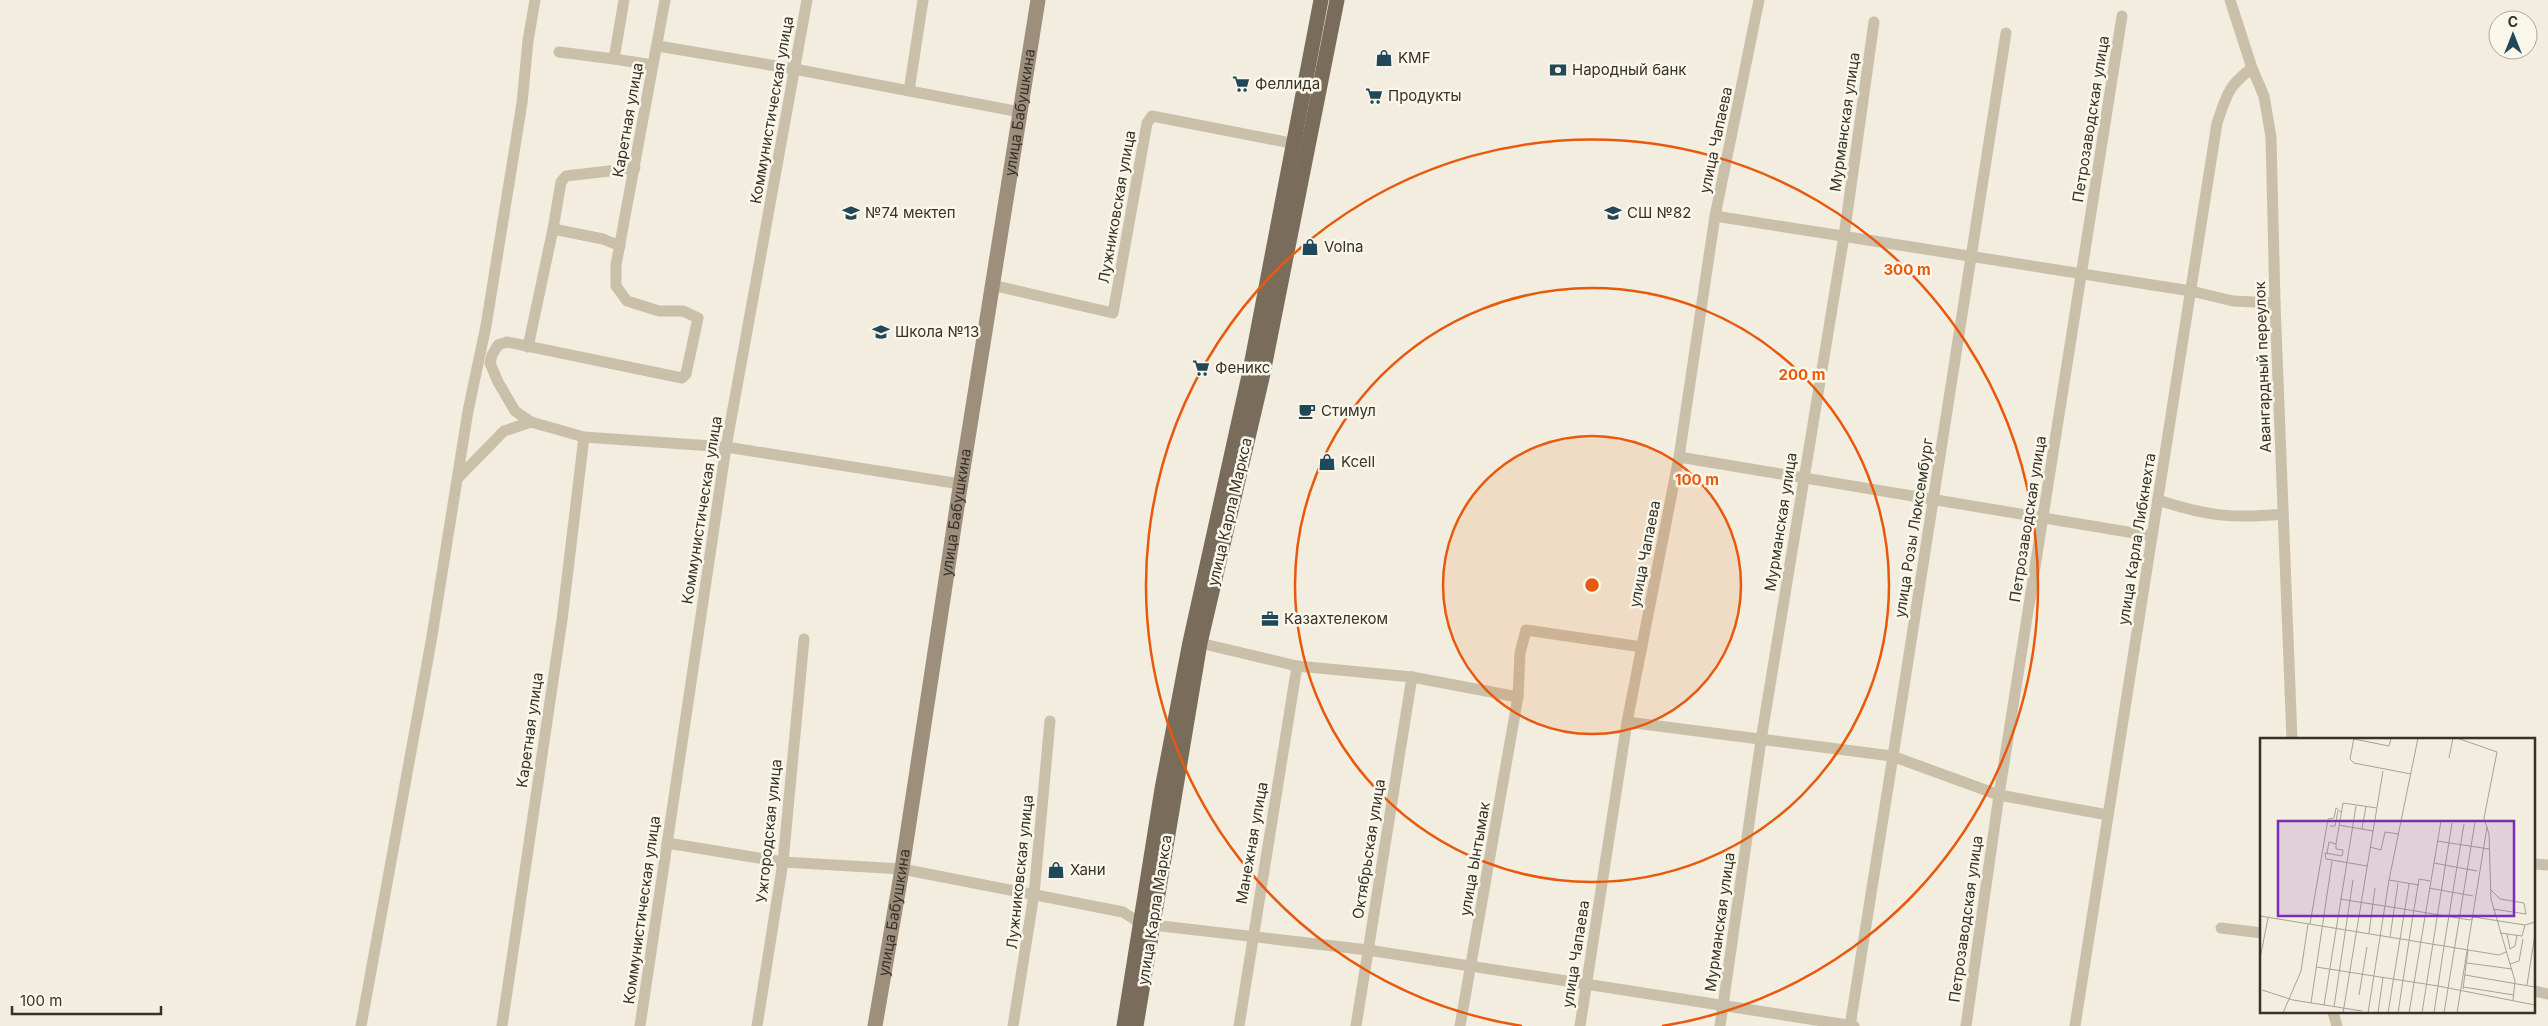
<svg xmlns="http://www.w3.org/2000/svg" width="2548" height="1026" font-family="Inter,sans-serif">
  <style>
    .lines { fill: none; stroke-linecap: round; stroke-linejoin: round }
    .street { stroke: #cac0aa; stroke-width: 11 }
    .secondary { stroke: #9d8f7b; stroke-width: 15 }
    .primary { stroke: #796c5b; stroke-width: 15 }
    .ring { fill: none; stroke: #e8590c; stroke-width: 2.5 }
    .labels { text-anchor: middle; stroke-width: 5; stroke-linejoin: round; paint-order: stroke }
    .poi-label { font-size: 15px; fill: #373129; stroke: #f9f6ea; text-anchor: start }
    .street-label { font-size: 15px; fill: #373129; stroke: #f9f6ea }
    .inset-road { fill: none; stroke: #a7a296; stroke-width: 1 }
    .view { fill: #7b2cbf; fill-opacity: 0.15; stroke: #7b2cbf; stroke-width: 2.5 }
    .inset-edge { fill: none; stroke: #373129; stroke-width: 2.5 }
    .centre { fill: #e8590c; stroke: #f9f6ea; stroke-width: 2.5 }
    .ring-label { font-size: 15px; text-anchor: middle; font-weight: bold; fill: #e8590c; stroke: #f9f6ea; stroke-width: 5; stroke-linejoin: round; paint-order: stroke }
  </style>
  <rect width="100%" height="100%" fill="#f2edde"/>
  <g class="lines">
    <!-- street -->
    <g class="street">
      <path d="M665,0L616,265V286L627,301L659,311H683L698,318L686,374L682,378L507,342L498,345L492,355L490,363L498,382L515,411L531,422L584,437L726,447L960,484"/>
      <path d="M2230,0L2252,68L2264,96L2271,137L2275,303L2292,740"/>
      <path d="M658,46L794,69L1020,112"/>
      <path d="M559,52L614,59L624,0"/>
      <path d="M614,59L653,65"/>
      <path d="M909,91L923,0"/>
      <path d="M1715,216L2191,291L2233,301L2275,303"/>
      <path d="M553,229L561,182L566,176L635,168"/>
      <path d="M992,285L1113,313L1147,123L1152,116L1301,145"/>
      <path d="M528,347L553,229L603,239L620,246"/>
      <path d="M1679,457L2152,536"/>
      <path d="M458,478L504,431L531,422"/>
      <path d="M2158,500C2206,516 2233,519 2283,514"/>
      <path d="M1200,643L1297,666L1412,677L1518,697"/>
      <path d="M1627,722L1892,756L1999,795L2108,815"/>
      <path d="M667,843L783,862L902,869L1123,912L1140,923"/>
      <path d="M2534,864L2548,865"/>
      <path d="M1153,925L1368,950L1854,1026"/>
      <path d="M2221,928L2262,933"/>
      <path d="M2534,991L2548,994"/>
      <path d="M2333,1012L2337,1026"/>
      <path d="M361,1026L431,642L468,411L486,326L522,103L528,41L535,0"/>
      <path d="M502,1026L562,620L584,437"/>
      <path d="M640,1026L726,447L807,0"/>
      <path d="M757,1026L783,862L804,639"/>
      <path d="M1013,1026L1034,894L1050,721"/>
      <path d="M1239,1026L1297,666"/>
      <path d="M1356,1026L1412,677"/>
      <path d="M1460,1026L1518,697L1520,653L1526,630L1642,647"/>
      <path d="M1580,1026L1627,722L1679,457L1715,216L1759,0"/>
      <path d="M1720,1026L1761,740L1844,236L1874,22"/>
      <path d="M1850,1026C1902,695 1957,365 2006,33"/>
      <path d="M1966,1026L1999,795L2122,16"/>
      <path d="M2075,1026L2217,123C2227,95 2227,87 2252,68"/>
    </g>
    <!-- secondary -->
    <path class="secondary" id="s1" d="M875,1026L902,869L959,494L1038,0"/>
    <!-- primary -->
    <g class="primary">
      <path d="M1124,1026L1162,789L1190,642L1250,371L1321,0"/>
      <path d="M1136,1026L1200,643L1262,378L1337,0"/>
    </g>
  </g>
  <!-- distance rings -->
  <circle cx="1592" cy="585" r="149" fill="#e8590c" fill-opacity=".12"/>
  <g class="ring">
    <circle cx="1592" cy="585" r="149"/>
    <circle cx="1592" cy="585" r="297"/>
    <path d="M1522 1026A446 446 0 1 1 1662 1026"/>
  </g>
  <!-- icons -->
  <defs>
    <g id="shop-bare" transform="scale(1.35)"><path d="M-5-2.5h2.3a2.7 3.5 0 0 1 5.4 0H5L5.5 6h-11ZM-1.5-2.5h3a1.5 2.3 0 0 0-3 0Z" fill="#204858" stroke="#f9f6ea" stroke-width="2.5" paint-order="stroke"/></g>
    <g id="bank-bare" transform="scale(1.35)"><path d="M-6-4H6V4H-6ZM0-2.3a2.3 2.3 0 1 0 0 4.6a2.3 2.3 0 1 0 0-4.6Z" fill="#204858" stroke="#f9f6ea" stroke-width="2.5" paint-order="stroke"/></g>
    <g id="supermarket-bare" transform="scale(1.35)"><path d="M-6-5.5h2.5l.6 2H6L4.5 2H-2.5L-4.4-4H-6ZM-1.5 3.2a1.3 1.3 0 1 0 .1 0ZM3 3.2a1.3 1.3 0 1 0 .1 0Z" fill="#204858" stroke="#f9f6ea" stroke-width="2.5" paint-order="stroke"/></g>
    <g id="school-bare" transform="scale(1.35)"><path d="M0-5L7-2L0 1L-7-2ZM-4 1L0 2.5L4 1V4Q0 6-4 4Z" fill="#204858" stroke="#f9f6ea" stroke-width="2.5" paint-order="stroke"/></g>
    <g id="cafe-bare" transform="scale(1.35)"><path d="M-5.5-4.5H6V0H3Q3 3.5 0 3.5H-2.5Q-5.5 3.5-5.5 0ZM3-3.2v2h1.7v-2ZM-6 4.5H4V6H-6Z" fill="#204858" stroke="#f9f6ea" stroke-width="2.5" paint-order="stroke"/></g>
    <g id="office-bare" transform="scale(1.35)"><path d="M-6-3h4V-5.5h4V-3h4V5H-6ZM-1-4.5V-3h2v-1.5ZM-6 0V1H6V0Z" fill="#204858" stroke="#f9f6ea" stroke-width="2.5" paint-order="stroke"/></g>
  </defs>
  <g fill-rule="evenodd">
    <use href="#shop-bare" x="1384" y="58"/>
    <use href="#bank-bare" x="1558" y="70"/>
    <use href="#supermarket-bare" x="1241" y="84"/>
    <use href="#supermarket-bare" x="1374" y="96"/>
    <use href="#school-bare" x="851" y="213"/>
    <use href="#school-bare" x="1613" y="213"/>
    <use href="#shop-bare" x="1310" y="247"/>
    <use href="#school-bare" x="881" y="332"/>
    <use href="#supermarket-bare" x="1201" y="368"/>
    <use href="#cafe-bare" x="1307" y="411"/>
    <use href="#shop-bare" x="1327" y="462"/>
    <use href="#office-bare" x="1270" y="619"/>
    <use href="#shop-bare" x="1056" y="870"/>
  </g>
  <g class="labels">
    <!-- poi labels -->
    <g class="poi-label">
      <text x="1398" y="63">KMF</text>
      <text x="1572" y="75">Народный банк</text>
      <text x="1255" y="89">Феллида</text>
      <text x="1388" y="101">Продукты</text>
      <text x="865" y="218">№74 мектеп</text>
      <text x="1627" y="218">СШ №82</text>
      <text x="1324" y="252">Volna</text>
      <text x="895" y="337">Школа №13</text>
      <text x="1215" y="373">Феникс</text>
      <text x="1321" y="416">Стимул</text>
      <text x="1341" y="467">Kcell</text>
      <text x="1284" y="624">Казахтелеком</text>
      <text x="1070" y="875">Хани</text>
    </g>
    <!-- street labels -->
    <g class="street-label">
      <text transform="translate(772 110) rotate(-80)" y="5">Коммунистическая улица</text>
      <text dy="5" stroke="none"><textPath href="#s1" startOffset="925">улица Бабушкина</textPath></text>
      <text transform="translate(2091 119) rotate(-81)" y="5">Петрозаводская улица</text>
      <text transform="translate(628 120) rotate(-80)" y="5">Каретная улица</text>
      <text transform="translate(1845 122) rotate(-82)" y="5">Мурманская улица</text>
      <text transform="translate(1716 140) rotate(-78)" y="5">улица Чапаева</text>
      <text transform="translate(1117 207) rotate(-80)" y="5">Лужниковская улица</text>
      <text transform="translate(2263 367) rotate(-92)" y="5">Авангардный переулок</text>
      <text transform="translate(702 510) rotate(-81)" y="5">Коммунистическая улица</text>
      <text transform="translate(1230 512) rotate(-77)" y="5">улица Карла Маркса</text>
      <text dy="5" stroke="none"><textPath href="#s1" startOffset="520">улица Бабушкина</textPath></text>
      <text transform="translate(2028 519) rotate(-81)" y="5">Петрозаводская улица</text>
      <text transform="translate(1781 522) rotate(-81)" y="5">Мурманская улица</text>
      <text transform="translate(1914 528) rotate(-81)" y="5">улица Розы Люксембург</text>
      <text transform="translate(2137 539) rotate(-81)" y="5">улица Карла Либкнехта</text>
      <text transform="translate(1645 554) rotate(-79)" y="5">улица Чапаева</text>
      <text transform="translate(530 730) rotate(-82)" y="5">Каретная улица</text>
      <text transform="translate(769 831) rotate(-84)" y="5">Ужгородская улица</text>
      <text transform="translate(1252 843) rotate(-80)" y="5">Манежная улица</text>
      <text transform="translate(1369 849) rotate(-81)" y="5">Октябрьская улица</text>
      <text transform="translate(1475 859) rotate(-80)" y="5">улица Ынтымак</text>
      <text transform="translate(1020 872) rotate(-84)" y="5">Лужниковская улица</text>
      <text transform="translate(642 910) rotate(-82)" y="5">Коммунистическая улица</text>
      <text transform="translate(1155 910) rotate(-81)" y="5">улица Карла Маркса</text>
      <text dy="5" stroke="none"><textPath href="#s1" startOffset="115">улица Бабушкина</textPath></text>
      <text transform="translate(1966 919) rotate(-82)" y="5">Петрозаводская улица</text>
      <text transform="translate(1720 922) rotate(-82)" y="5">Мурманская улица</text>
      <text transform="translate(1576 954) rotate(-81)" y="5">улица Чапаева</text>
    </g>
  </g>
  <!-- overview -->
  <g transform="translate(2260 738)">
    <rect width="275" height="275" fill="#f2edde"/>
    <path class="inset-road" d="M94,0L90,21L94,25L151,36M197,0L237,14L224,80L229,96L231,161L255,243L253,262M94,1L129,8L131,0M189,20L193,0M204,86L184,208L239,217L246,214M79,87L113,93M70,88H75L78,73M102,91L106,68M177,103L229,111M76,106V111L83,112L82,118L65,115L66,121L107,128M76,106L83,65L117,70M110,109L121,112L125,94L139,96M67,115L69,104L76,106M174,125L217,133M129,142L159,147M169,150L213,158M230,151L240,161L264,165L266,176L233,171M80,161L124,168M125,168L210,182L214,179L265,187L275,184M0,178L184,208L178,248L275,267M50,186L68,81L74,80L76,70L81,74M109,195L115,150M240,195L262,198L265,187M247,196L250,211M130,199L138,145M149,202L159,141L170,143M250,211L255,208L257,197M0,221L8,180M207,225L252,231M250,226L259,223L263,201M56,229L178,248L174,275M205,237L275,249M267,247L275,196M203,249L254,257M203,251L208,212M2,252L33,262L102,273M99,257L107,209M51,265L72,123M64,267L96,68M74,269L93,142M23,275L41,233L48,186M83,275L123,33M108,275L129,142L158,0M118,275L123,239M128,275L149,146M138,275L149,203M149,275L181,83M162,275L192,85M184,275L215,84M197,275L227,89"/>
    <path class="view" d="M18,83H254V178H18Z"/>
    <rect width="275" height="275" class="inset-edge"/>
  </g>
  <circle cx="1592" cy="585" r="8" class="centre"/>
  <g class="ring-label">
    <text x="1907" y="275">300 m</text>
    <text x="1802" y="380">200 m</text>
    <text x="1697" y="485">100 m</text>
  </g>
  <!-- north arrow -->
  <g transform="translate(2513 35)"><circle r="24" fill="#f9f6ea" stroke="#aba79d"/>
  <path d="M0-4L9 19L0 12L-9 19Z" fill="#204858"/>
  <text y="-8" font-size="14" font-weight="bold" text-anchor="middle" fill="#373129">С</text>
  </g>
  <!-- scale -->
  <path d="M12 1006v8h149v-8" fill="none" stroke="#373129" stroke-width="2.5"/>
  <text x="20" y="1006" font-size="15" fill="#373129" stroke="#f9f6ea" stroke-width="4" paint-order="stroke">100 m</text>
</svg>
